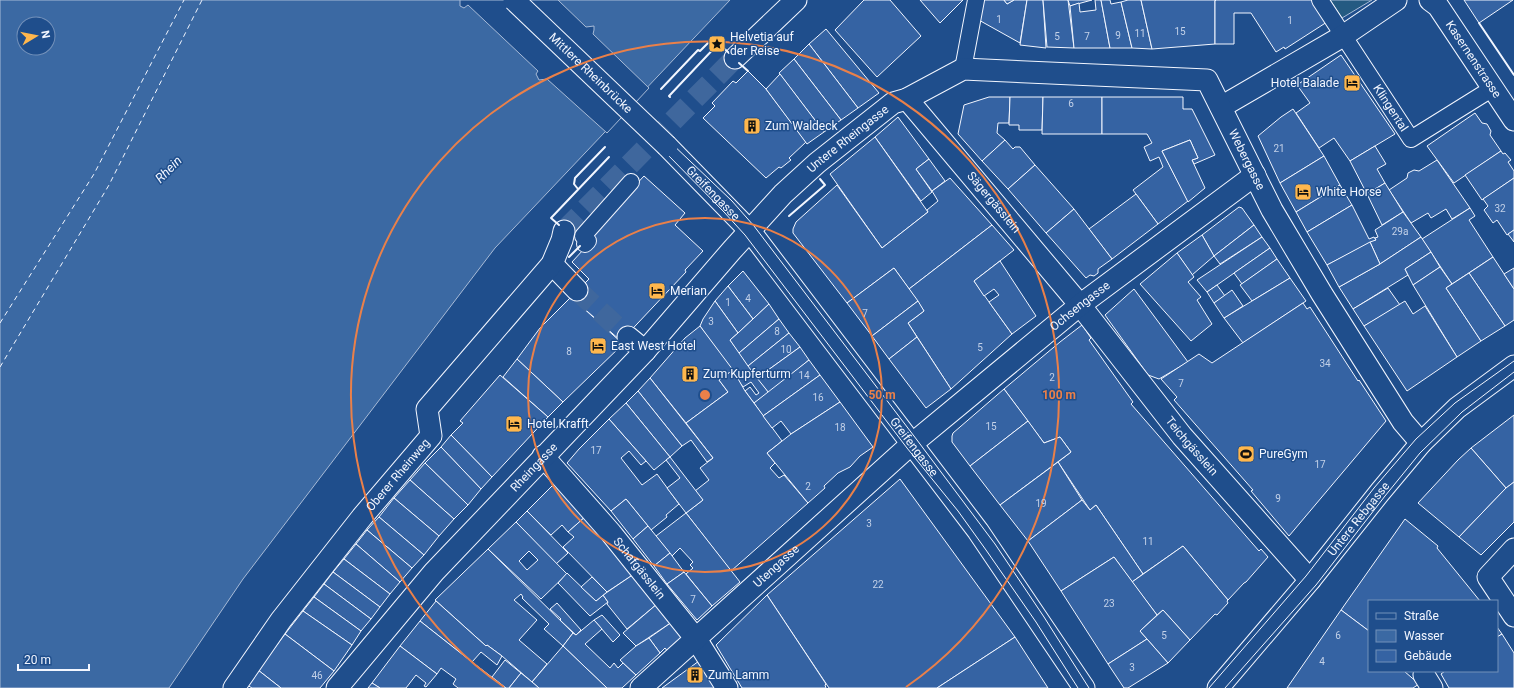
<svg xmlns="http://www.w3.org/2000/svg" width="1514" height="688" font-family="Roboto,sans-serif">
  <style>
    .green { fill: #245a82; stroke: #a8bbd7 }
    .water { fill: #3b69a3; stroke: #a8bbd7; fill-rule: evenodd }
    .pier { fill: #1f4e8c; stroke: #a8bbd7 }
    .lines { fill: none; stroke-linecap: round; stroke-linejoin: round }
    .ferry { stroke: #f2f6ff; stroke-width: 1; stroke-dasharray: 5 4; stroke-linecap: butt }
    .building { fill: #3563a3; stroke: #f2f6ff; fill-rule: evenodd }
    .minor-tunnel { stroke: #3f679d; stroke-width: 21; stroke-dasharray: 21 10; stroke-linecap: butt }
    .pedestrian-casing { stroke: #f2f6ff; stroke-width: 18 }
    .minor-casing { stroke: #f2f6ff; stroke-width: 23 }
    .pedestrian { stroke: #1f4e8c; stroke-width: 16 }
    .minor { stroke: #1f4e8c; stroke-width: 21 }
    .tram { stroke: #f2f6ff; stroke-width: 1 }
    .minor-bridge-casing { stroke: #f2f6ff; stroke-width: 23; stroke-linecap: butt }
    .minor-bridge { stroke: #1f4e8c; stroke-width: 21 }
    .wall { stroke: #f2f6ff; stroke-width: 2 }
    .ring { fill: none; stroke: #ea8049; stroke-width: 2 }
    .labels { text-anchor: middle; stroke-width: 3; stroke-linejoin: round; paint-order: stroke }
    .number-label { font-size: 10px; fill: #c3d1e8 }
    .poi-label { font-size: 12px; fill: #f2f6ff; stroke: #1f4e8c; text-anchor: start }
    .street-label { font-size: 12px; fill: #f2f6ff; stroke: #1f4e8c }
    .water-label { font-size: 13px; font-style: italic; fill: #f2f6ff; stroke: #1f4e8c }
    .centre { fill: #ea8049; stroke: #1f4e8c; stroke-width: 2 }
    .ring-label { font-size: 12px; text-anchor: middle; font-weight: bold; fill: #ea8049; stroke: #1f4e8c; stroke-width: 3; stroke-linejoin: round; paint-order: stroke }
  </style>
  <rect width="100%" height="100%" fill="#1f4e8c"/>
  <!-- green -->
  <path class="green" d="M1330,0H1372L1342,18Z"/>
  <!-- water -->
  <path class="water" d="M0,0H730L495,248L243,579L169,688H0ZM24,24H48V48H24Z"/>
  <!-- pier -->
  <path class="pier" d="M460,0H558L586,27L594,26V30L593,34L649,88L607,133L547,79L539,80L536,74L538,71L468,5L464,8L460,6Z"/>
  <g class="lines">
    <!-- ferry -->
    <g class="ferry">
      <path d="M0,323L94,174L184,0"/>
      <path d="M0,367L109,185L202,0"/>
    </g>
  </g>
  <!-- building -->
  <g class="building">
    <path d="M864,0H890L921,36L877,77L835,30Z"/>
    <path d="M920,0H963L940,23Z"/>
    <path d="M983,0H1004L1007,4L1014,0H1027L1020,43L977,19Z"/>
    <path d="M1004,0H1014L1007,4Z"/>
    <path d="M1027,0H1043L1046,48L1020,45Z"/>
    <path d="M1043,0H1068L1074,48L1047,47Z"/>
    <path d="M1068,0H1092L1070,6Z"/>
    <path d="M1095,0H1101L1110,48H1074L1070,6L1079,3L1080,12L1096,10Z"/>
    <path d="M1101,0H1110L1111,4L1121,2L1132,48H1110Z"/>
    <path d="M1128,0H1141L1152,49L1132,48L1121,2Z"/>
    <path d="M1141,0H1215V44L1152,49Z"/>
    <path d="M1216,0H1313L1327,22L1285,49L1284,47L1276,52L1251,13H1234V44H1215V1Z"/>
    <path d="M1464,0H1513L1479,23Z"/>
    <path d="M826,29L879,93L858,108L809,44Z"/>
    <path d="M809,44L858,108L841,120L794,59Z"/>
    <path d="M1341,55L1395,134L1350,161L1334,138L1319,148L1296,113L1310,103L1297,85Z"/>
    <path d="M794,59L841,120L824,132L779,73Z"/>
    <path d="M748,71L766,89L806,142L789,158L791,160L781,168L779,167L766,178L703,118L715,106L712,103L733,81L736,83Z"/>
    <path d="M780,74L824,132L807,144L766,89Z"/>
    <path d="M989,97H1010L1009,123H998L997,133L1005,140L982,161L958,134L964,105Z"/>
    <path d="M1010,97H1043L1042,130H1019V125H1009Z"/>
    <path d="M1043,97H1102V134H1042Z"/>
    <path d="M1102,97H1183V109H1192L1215,155L1194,164L1192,160L1198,158L1190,140L1162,151L1188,201L1158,224L1133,190L1163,167L1159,157L1150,161L1144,147L1152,143L1147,134H1102Z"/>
    <path d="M1293,109L1324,156L1280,183L1258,136L1281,117Z"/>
    <path d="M1475,113L1482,123L1487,124L1491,131L1490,135L1501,151L1454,183L1427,146Z"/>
    <path d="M898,117L929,159L916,169L932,192L921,201L875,137Z"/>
    <path d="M875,137L928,212L882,248L830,174Z"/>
    <path d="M1005,140L1013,149L1015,147H1020L1035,165L1008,189L982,161Z"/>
    <path d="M1190,140L1198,158L1192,160L1205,188L1188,202L1162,151Z"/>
    <path d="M1375,146L1386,164L1377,169L1385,183L1367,194L1350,161Z"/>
    <path d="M1501,151L1503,154L1505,153L1511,160L1508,162L1514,171V178L1482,200L1465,175Z"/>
    <path d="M1324,156L1340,185L1296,212L1280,183Z"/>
    <path d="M929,159L945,181L932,191L916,169Z"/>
    <path d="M1437,160L1470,208L1452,219L1446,209L1431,218L1428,213L1411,223L1389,190L1407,178L1408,173L1414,170L1419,171Z"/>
    <path d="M1035,165L1074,209L1046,233L1008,189Z"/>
    <path d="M644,176L685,213L675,225L703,251L685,270L686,272L621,341L571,297L589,279L572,262L595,237L591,233Z"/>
    <path d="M950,178L992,225L909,289L894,268L847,303L793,233V229L796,222L837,185L882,248L928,212L927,210L938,201L932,191Z"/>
    <path d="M1514,178V230L1507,235L1497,220L1493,223L1484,210L1488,206L1483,199Z"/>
    <path d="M1385,183L1403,212L1382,225L1367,194Z"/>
    <path d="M1340,185L1352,205L1307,232L1296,212Z"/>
    <path d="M1136,194L1158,224L1112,259L1089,229Z"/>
    <path d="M1352,205L1369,239L1374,237L1376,240L1327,265L1307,232Z"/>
    <path d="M1239,207L1242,208L1254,225L1214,256L1202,235Z"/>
    <path d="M1470,208L1475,216L1469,220L1493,257L1452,284L1422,239Z"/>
    <path d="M1074,209L1112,259L1098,269V273L1094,276L1090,275L1086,278L1046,233Z"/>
    <path d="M1403,212L1421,237L1380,264L1370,242L1376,240L1375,238L1378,237L1375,230Z"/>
    <path d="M992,225L1014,250L974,281L1012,334L951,389L908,323L924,311L909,289Z"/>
    <path d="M1254,225L1262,237L1220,264L1214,256Z"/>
    <path d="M1514,230V242L1508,234Z"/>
    <path d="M1202,235L1214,256L1192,275L1177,253Z"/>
    <path d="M1262,237L1270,248L1207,292L1197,280Z"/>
    <path d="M1421,237L1431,252L1405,269L1408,275L1353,309L1339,287L1380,264Z"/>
    <path d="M1370,242L1380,264L1339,287L1327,265Z"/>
    <path d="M1270,248L1277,259L1242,284L1234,273Z"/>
    <path d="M1431,252L1440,267L1413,285L1405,269Z"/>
    <path d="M1177,253L1194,277L1188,282L1201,297L1197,300L1212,324L1191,341L1140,284Z"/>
    <path d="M1493,257L1514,289V320L1505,326L1469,273Z"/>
    <path d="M1277,259L1290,278L1252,301L1240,285Z"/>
    <path d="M1000,261L1036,316L1012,334L989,302L999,295L994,289L984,296L974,281Z"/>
    <path d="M1440,267L1452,284L1446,288L1481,341L1457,357L1413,285Z"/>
    <path d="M894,268L918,301L872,336L847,303Z"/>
    <path d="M1514,268V289L1504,274Z"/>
    <path d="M743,271L769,304L753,319L728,286Z"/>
    <path d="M1469,273L1505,326L1481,341L1446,288Z"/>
    <path d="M1290,278L1306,301L1243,343L1224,318Z"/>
    <path d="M1217,285L1225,296L1214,303L1207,292Z"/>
    <path d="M728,286L753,319L738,333L715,301Z"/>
    <path d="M1388,288L1400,305L1364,326L1353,309Z"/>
    <path d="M1134,289L1188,362L1159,379L1148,375L1105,315Z"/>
    <path d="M1232,290L1243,306L1224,318L1214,303Z"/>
    <path d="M571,297L623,344L563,402L517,359L540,328Z"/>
    <path d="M715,301L738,333L730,340L769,393L754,403L745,391L750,387L756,395L759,393L751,382L743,387L700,326L703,319Z"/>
    <path d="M918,301L924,311L908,323L917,337L889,359L872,336Z"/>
    <path d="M1405,301L1413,314L1425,306L1457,357L1407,391L1364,326Z"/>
    <path d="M1303,303L1307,309L1310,307L1358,381L1359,380L1386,421L1289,536L1251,491L1253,490L1174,400L1177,397L1161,379L1199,354L1212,363Z"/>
    <path d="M769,304L779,319L739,353L730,340L738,333Z"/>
    <path d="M779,319L789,333L748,366L739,353Z"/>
    <path d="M1082,325L1091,338L1089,340L1133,402L1131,404L1259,551L1261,549L1268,557L1246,582L1244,583L1228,600L1183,546L1143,574L1096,505L1090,510L1058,462L1071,452L1060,437L1044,443L1004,389L1060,342Z"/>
    <path d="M700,326L733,370L719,380L728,392L686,423L650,378L685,338Z"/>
    <path d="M789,333L800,347L757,378L748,366Z"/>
    <path d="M917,337L951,389L926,408L889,359Z"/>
    <path d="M800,347L809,360L769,393L757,378Z"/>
    <path d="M517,359L563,402L548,417L503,377Z"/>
    <path d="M809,360L820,375L763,416L754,403Z"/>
    <path d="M733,370L745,391L782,441L767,453L775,463L770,468L779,478L784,475L808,503L731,571L686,513L703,500L695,491L709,480L700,468L713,458L686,423L728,392L719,380Z"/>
    <path d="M500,375L548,417L492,477L451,435L463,423L460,421Z"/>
    <path d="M820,375L840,402L791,434L781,421L772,428L763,416Z"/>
    <path d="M650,378L713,458L707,462L691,440L682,446L638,391Z"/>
    <path d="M1004,389L1028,421L970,466L952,442V436L953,433Z"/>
    <path d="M638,391L682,446L670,457L626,403Z"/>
    <path d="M840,402L873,447L860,456L850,467L838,473L824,486L825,488L808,503L767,453L791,434Z"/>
    <path d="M626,403L670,457L654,470L609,419Z"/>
    <path d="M1514,415V482L1506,488L1471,448Z"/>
    <path d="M609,419L646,461L641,465L629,451L621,458L642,485L657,474L679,504L666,515L667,517L651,530L626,499L611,511L567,463L579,449Z"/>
    <path d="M1028,421L1044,443L1060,437L1071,452L1000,505L970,466Z"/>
    <path d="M451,435L492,477L481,489L441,447Z"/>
    <path d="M441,447L481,489L468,505L425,463Z"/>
    <path d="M1471,448L1506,488L1459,537L1418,503L1458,460Z"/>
    <path d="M670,457L703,500L686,513L667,488L680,478L666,460Z"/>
    <path d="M1058,462L1082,500L1028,541L1000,505Z"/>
    <path d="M425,463L468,505L454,519L410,480Z"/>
    <path d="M900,479L1015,637L937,688H829L767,595Z"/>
    <path d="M410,480L454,519L439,536L394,498Z"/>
    <path d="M1514,482V522L1481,555L1459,537L1506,488Z"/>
    <path d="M555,485L586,516L568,532L562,525L551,535L527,511L552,486Z"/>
    <path d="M394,498L439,536L424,555L379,517Z"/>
    <path d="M626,499L648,526L633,539L611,511Z"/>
    <path d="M1082,500L1090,510L1096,505L1143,574L1132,582L1114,557L1061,591L1028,541Z"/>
    <path d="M527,511L568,553L556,564L516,522Z"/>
    <path d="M686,513L740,582L712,606L686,574L693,568L690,565L693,562L680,548L672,556L656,536Z"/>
    <path d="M586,516L634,574L607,592L563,547L574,537L568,532Z"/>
    <path d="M379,517L424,555L412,568L367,530Z"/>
    <path d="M1405,519L1438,546L1437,548L1480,601H1369V631L1341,610Z"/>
    <path d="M516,522L567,574L541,599L488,549ZM529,551L538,560L527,570L519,561Z"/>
    <path d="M648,526L670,553L654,566L633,539Z"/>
    <path d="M367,530L412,568L400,582L356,544Z"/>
    <path d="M356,544L400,582L390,594L344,559Z"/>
    <path d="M1183,546L1228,600L1227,601L1228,603L1217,615L1215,614L1190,640L1163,610L1157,615L1132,582Z"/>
    <path d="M488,549L573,633L563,646L544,629L549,624L522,598L523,597L521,594L514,600L537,620L519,640L547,664L532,682L502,656L487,645L486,646L435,600Z"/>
    <path d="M670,553L684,572L667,584L654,566Z"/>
    <path d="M1114,557L1157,615L1140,631L1147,639L1108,664L1061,591Z"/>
    <path d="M344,559L390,594L380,607L333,572Z"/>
    <path d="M333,572L380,607L371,619L324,584Z"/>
    <path d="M684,572L712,606L697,620L667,584Z"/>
    <path d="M567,573L596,601L603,595L608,602L590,616L558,583Z"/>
    <path d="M634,574L657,604L627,629L607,604L608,602L603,595Z"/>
    <path d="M592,577L607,592L596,601L581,587Z"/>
    <path d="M324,584L371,619L361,631L314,597Z"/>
    <path d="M767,595L826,684L825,685L826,688H742L716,645Z"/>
    <path d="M314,597L361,631L352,645L303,611Z"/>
    <path d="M436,601L486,646L487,645L502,656L497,665L481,652L472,662L420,621Z"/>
    <path d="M557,603L581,630L576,635L560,620L561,619L550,609Z"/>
    <path d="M657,604L672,622L636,646L623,633Z"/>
    <path d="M1163,610L1190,640L1168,663L1140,631Z"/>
    <path d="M1341,610L1369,631V671H1404L1419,684L1413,688H1287Z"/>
    <path d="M303,611L352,645L334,671L285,634Z"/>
    <path d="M602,615L620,635L613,642L594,620Z"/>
    <path d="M594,620L602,629L585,644L610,668L614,663L618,668L623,663L636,675L622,688H607L563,646L573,633L576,635Z"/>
    <path d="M420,621L472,662L506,688H458L453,684L456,679L441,668L437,674L400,646Z"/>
    <path d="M672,622L684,639L668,652L665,648L660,653L649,638Z"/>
    <path d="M1497,627L1502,634L1497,637Z"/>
    <path d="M285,634L334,671L320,688H281L258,670Z"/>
    <path d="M1502,634L1514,653V688H1449L1441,674L1445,671H1497V637Z"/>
    <path d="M1015,637L1048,688H937Z"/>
    <path d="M649,638L660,653L636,675L620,660L636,646Z"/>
    <path d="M1147,639L1168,663L1128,688H1124L1108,664Z"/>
    <path d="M400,646L437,674L426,687L424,686L426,683L416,675L406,688H380L372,683Z"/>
    <path d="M563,646L607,688H539L532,682Z"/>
    <path d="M505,660L521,673L509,688H506L492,677Z"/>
    <path d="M699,661L718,688H662Z"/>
    <path d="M258,670L281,688H252L247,685Z"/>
    <path d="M521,673L532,682L539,688H509Z"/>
    <path d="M372,683L380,688H368Z"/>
  </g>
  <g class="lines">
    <!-- minor-tunnel -->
    <g class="minor-tunnel">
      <path d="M564,231L735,58"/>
      <path d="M577,290L628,337"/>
    </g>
    <!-- pedestrian casing -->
    <g class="pedestrian-casing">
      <g id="pedestrian">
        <path id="s1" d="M1320,0L1411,139L1493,88"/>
        <path d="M963,69L976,0"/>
        <path d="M585,244L588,241L583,236L631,182"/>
      </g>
    </g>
    <!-- minor casing -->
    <g class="minor-casing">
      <g id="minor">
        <path id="s2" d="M1430,0L1438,6L1514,120"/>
        <path d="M735,58L796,0"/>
        <path id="s3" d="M907,99L1080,305L1182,436L1310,580"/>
        <path d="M1221,107L1343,36L1396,0"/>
        <path id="s4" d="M667,146L750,231L978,531L1084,688"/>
        <path d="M552,264L577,290"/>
        <path d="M628,337L645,351"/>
        <path id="s5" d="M543,456L611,533L696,639L727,688"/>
        <path d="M1514,549L1488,577L1514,616"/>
        <path d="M1424,675L1432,688"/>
        <path id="s6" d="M234,688L281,620L362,517L431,436L427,409L552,264L562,240L564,231"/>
        <path id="s7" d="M337,688L434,572L645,351L732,250L783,194L817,163L893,103L907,99L963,69L1207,80L1272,210L1322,294L1403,422L1421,443"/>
        <path id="s8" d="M641,688L907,448L1080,305L1255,175"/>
        <path id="s9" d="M1218,688L1310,580L1380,492L1421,443L1457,408L1514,366"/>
      </g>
    </g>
    <!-- pedestrian -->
    <use href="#pedestrian" class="pedestrian"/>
    <!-- minor -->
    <use href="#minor" class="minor"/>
    <!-- tram -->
    <g class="tram">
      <path d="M505,0L666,153L724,212L745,235L907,448L958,511L986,550L1036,622L1078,688"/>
      <path d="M521,0L732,201L754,226L917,440L995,544L1044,617L1089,688"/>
      <path d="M1209,688L1306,576L1374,488L1416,439L1455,403L1514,361"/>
      <path d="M1225,688L1316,585L1385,496L1420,453L1462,412L1514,372"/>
    </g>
    <!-- minor-bridge casing -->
    <g class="minor-bridge-casing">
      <g id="minor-bridge">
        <path id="s10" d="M514,0L667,146"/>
      </g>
    </g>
    <!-- minor-bridge -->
    <use href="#minor-bridge" class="minor-bridge"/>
    <!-- wall -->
    <g class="wall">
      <path d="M1479,23L1514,75"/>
      <path d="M739,63L748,71"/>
      <path d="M661,89L698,50L700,51L713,38L729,53"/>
      <path d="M670,97L669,96L719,43"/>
      <path d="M578,189L574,184L575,178L605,147"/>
      <path d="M789,216L825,185L820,179"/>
      <path d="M559,225L551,218L609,157"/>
      <path d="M569,257L580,246"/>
    </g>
  </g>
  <!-- distance rings -->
  <g class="ring">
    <circle cx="705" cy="395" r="177"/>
    <path d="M504 687A354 354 0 1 1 906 687"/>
  </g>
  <!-- icons -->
  <defs>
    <g id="sight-square" transform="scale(0.9)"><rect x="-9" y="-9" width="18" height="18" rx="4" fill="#ffb74d" stroke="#1f4e8c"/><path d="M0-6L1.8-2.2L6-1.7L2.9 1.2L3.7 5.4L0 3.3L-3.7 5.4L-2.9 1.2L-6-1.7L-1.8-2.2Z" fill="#111"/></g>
    <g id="hotel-square" transform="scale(0.9)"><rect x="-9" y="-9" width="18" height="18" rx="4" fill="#ffb74d" stroke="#1f4e8c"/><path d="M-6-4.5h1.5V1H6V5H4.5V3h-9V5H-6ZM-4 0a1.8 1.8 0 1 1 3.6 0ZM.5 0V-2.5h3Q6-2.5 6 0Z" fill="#111"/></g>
    <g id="building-square" transform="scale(0.9)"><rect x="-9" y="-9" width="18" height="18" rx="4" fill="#ffb74d" stroke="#1f4e8c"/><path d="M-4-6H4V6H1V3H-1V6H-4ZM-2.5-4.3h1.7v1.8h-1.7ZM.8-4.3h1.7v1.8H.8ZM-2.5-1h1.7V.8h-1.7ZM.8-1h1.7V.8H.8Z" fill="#111"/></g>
    <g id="stadium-square" transform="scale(0.9)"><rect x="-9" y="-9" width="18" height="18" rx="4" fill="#ffb74d" stroke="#1f4e8c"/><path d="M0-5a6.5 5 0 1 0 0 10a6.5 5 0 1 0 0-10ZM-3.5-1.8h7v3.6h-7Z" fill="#111"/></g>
  </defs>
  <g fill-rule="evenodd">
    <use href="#sight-square" x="717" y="44"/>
    <use href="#hotel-square" x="1352" y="83"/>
    <use href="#building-square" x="752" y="126"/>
    <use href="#hotel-square" x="1303" y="192"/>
    <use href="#hotel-square" x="657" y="291"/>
    <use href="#hotel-square" x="598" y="346"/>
    <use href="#building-square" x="690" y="374"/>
    <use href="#hotel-square" x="514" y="424"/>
    <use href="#stadium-square" x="1246" y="454"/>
    <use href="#building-square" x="695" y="675"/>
  </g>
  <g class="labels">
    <!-- number labels -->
    <g class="number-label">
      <text x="999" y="23">1</text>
      <text x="1290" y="24">1</text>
      <text x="1180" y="35">15</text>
      <text x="1140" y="37">11</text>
      <text x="1118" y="39">9</text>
      <text x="1057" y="40">5</text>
      <text x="1087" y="40">7</text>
      <text x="1071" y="107">6</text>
      <text x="1279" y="152">21</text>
      <text x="1500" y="212">32</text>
      <text x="1400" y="235">29a</text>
      <text x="748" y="302">4</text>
      <text x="728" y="306">1</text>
      <text x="865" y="317">7</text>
      <text x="711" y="325">3</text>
      <text x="777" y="335">8</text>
      <text x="980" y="351">5</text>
      <text x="786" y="353">10</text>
      <text x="569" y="355">8</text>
      <text x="1325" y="367">34</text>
      <text x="804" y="379">14</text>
      <text x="1052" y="381">2</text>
      <text x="1181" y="387">7</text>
      <text x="818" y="401">16</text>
      <text x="991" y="430">15</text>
      <text x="840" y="431">18</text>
      <text x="596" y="454">17</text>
      <text x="1320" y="468">17</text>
      <text x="808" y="490">2</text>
      <text x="1278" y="502">9</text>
      <text x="1041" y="507">19</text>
      <text x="869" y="527">3</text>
      <text x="1148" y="545">11</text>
      <text x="878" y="588">22</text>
      <text x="693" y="603">7</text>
      <text x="1109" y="607">23</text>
      <text x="1164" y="639">5</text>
      <text x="1338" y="639">6</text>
      <text x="1322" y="665">4</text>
      <text x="1132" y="671">3</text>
      <text x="317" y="679">46</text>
    </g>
    <!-- poi labels -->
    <g class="poi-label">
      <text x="730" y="41">Helvetia auf<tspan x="730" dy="14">der Reise</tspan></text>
      <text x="1339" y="87" text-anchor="end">Hotel Balade</text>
      <text x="765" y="130">Zum Waldeck</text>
      <text x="1316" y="196">White Horse</text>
      <text x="670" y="295">Merian</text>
      <text x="611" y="350">East West Hotel</text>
      <text x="703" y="378">Zum Kupferturm</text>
      <text x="527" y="428">Hotel Krafft</text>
      <text x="1259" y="458">PureGym</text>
      <text x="708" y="679">Zum Lamm</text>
    </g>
    <!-- street labels -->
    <g class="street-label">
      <text dy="4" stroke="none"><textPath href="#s2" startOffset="74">Kasernenstrasse</textPath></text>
      <text dy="4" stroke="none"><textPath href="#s10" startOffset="106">Mittlere Rheinbrücke</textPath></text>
      <text dy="4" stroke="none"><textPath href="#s1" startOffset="129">Klingental</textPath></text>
      <text dy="4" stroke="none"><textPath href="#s7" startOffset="751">Untere Rheingasse</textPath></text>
      <text dy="4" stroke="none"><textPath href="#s7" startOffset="1220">Webergasse</textPath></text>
      <text dy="4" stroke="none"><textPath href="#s4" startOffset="66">Greifengasse</textPath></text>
      <text dy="4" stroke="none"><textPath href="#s3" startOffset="135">Sägergässlein</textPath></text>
      <text dy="4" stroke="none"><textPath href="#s8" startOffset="582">Ochsengasse</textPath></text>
      <text dy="4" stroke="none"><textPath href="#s3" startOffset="449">Teichgässlein</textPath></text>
      <text dy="4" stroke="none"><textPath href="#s4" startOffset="390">Greifengasse</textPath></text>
      <text dy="4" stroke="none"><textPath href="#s7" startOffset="296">Rheingasse</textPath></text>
      <text dy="4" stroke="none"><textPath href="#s6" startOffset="269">Oberer Rheinweg</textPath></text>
      <text dy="4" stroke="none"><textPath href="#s9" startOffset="220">Untere Rebgasse</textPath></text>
      <text dy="4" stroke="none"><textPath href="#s8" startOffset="182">Utengasse</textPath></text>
      <text dy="4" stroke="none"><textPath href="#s5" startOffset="148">Schafgässlein</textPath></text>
    </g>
    <!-- water labels -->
    <g class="water-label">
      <text transform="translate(168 169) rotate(-45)" y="5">Rhein</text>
    </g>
  </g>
  <circle cx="705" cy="395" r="6" class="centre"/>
  <g class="ring-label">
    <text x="882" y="399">50 m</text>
    <text x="1059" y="399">100 m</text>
  </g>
  <!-- legend -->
  <rect x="1368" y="600" width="130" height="72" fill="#1f4e8c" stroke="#7391ba"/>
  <rect x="1376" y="613" width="20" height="6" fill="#1f4e8c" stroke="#7391ba"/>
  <text x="1404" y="620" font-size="12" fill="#f2f6ff">Straße</text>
  <rect x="1376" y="630" width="20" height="12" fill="#3b69a3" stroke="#7391ba"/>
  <text x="1404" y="640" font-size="12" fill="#f2f6ff">Wasser</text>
  <rect x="1376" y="650" width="20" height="12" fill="#3563a3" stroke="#7391ba"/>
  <text x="1404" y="660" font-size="12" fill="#f2f6ff">Gebäude</text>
  <!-- north arrow -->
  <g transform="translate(36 36) rotate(80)"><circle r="19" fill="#1f4e8c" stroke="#7391ba"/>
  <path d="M0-3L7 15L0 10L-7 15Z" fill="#ffb74d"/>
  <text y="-6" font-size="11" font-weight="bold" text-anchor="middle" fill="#f2f6ff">N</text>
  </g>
  <!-- scale -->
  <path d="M18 664v6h71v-6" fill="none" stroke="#f2f6ff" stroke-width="2"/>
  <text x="24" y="664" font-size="12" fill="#f2f6ff" stroke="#1f4e8c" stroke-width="3" paint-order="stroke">20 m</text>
</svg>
